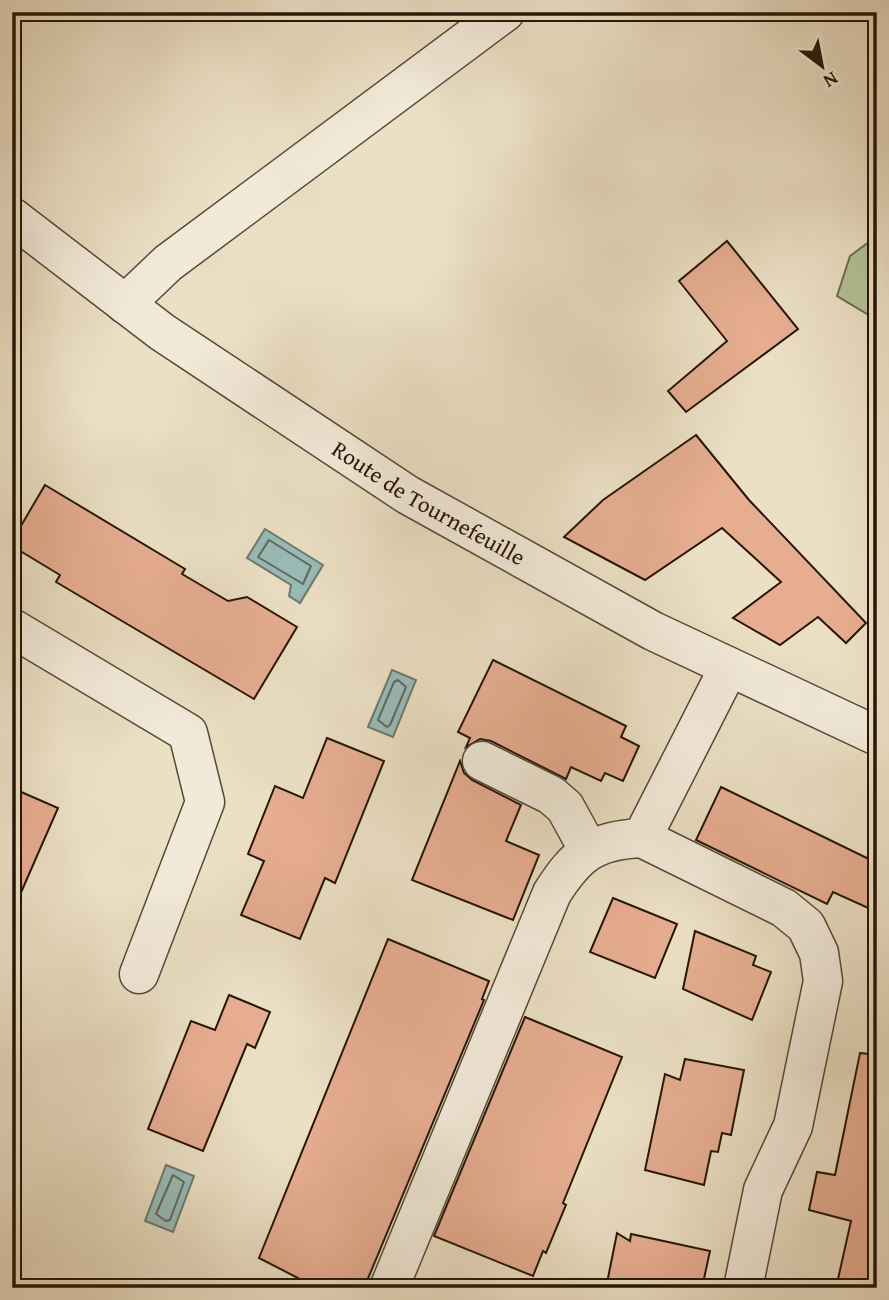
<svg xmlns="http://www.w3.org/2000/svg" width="889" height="1300" font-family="'Gentium Book Plus',serif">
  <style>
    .green { fill: #b3c297; stroke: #6c6c4e; stroke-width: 2 }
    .water { fill: #99bcb8; stroke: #6b7971; stroke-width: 2 }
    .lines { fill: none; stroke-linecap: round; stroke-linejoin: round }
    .shore { stroke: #60685f; stroke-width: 2 }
    .building { fill: #e6ad91; stroke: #261506; stroke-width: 2 }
    .minor-casing { stroke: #574836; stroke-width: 41 }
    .minor { stroke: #f2ead9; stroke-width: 38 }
    .labels { text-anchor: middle; stroke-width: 5; stroke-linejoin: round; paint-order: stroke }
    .street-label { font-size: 23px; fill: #261506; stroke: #f2ead9 }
  </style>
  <rect width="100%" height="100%" fill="#ebdfc4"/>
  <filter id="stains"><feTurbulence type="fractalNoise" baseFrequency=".00286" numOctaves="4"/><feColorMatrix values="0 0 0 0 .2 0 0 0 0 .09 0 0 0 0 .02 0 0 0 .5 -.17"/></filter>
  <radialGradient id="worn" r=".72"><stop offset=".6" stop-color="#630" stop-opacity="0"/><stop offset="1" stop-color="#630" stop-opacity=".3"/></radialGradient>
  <!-- green -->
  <path class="green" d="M877,236V320L837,296L850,256Z"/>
  <!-- water -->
  <g class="water">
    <path d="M265,529L323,565L300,603L289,596L291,585L247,558Z"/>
    <path d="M392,670L416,680L393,737L368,727Z"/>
    <path d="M166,1165L194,1176L173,1232L145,1221Z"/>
  </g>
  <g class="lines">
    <!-- shore -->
    <g class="shore">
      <path d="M269,540L311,566L303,584L258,557Z"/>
      <path d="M398,680L406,687L390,725L387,727L378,720L394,682Z"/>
      <path d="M173,1175L184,1182L170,1220L166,1221L156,1214Z"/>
    </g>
  </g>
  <!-- building -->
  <g class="building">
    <path d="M727,241L798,329L686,412L668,391L727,341L679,281Z"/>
    <path d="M696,435L749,500L866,623L846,643L818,617L780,645L733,618L781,582L722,528L645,580L564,537L603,500Z"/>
    <path d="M45,485L185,569L182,574L228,601L247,597L297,627L254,699L56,582L60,575L12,546V541Z"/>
    <path d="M493,660L626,726L621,737L639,746L623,781L605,773L601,781L571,767L566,779L491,741L480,739L466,747L470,738L458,732Z"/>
    <path d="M327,738L384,761L335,883L325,878L300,939L241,915L264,861L248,854L275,786L303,798Z"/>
    <path d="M460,761L464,773L472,780L521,805L506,841L539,855L513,920L412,880Z"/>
    <path d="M721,787L877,863V912L833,892L827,904L696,840Z"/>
    <path d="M12,788L58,808L12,913Z"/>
    <path d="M613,898L677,924L655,978L590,952Z"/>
    <path d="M695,931L756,956L753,965L771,972L752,1020L683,989Z"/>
    <path d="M388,939L489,981L482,999L484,1000L364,1288H295L298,1278L259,1258Z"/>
    <path d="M229,995L270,1012L255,1048L247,1044L203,1151L148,1129L191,1021L215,1030Z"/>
    <path d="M525,1017L622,1057L563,1203L566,1205L546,1253L543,1251L533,1276L434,1236Z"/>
    <path d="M860,1053L877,1055V1288H836L851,1221L809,1210L817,1172L835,1175Z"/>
    <path d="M685,1059L744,1070L731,1135L722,1133L718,1152L711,1151L704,1185L645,1170L665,1074L680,1080Z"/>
    <path d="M617,1233L630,1241L631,1234L710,1251L702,1288H606Z"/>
  </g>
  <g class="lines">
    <!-- minor casing -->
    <g class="minor-casing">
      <g id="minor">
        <path id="s1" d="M12,217L162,332L408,495L653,631L877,736"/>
        <path d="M125,304L168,263L505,12"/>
        <path d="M12,628L188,733L205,802L139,974"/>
        <path d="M482,761L551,795L565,807L588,849"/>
        <path d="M642,838L729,667"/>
        <path d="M389,1288L552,893C577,854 594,840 642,838L784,908L806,926L819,953L823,981L793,1126L763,1190L743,1288"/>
      </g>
    </g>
    <!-- minor -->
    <use href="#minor" class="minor"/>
  </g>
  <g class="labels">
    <!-- street labels -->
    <g class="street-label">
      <text dy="8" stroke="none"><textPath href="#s1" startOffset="506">Route de Tournefeuille</textPath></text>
    </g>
  </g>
  <!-- margin -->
  <rect width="889" height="1300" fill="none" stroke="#ebdfc4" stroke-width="42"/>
  <rect x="14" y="14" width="861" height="1272" fill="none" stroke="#261506" stroke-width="3.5"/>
  <rect x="21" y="21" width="847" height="1258" fill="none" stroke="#261506" stroke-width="2"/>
  <!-- north arrow -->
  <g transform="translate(822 66) rotate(148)" stroke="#f2ead9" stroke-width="5" paint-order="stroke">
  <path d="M0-5L12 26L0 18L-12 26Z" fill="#261506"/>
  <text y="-10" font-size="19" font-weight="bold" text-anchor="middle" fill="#261506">N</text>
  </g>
  <rect width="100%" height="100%" filter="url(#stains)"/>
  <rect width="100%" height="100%" fill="url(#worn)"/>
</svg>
